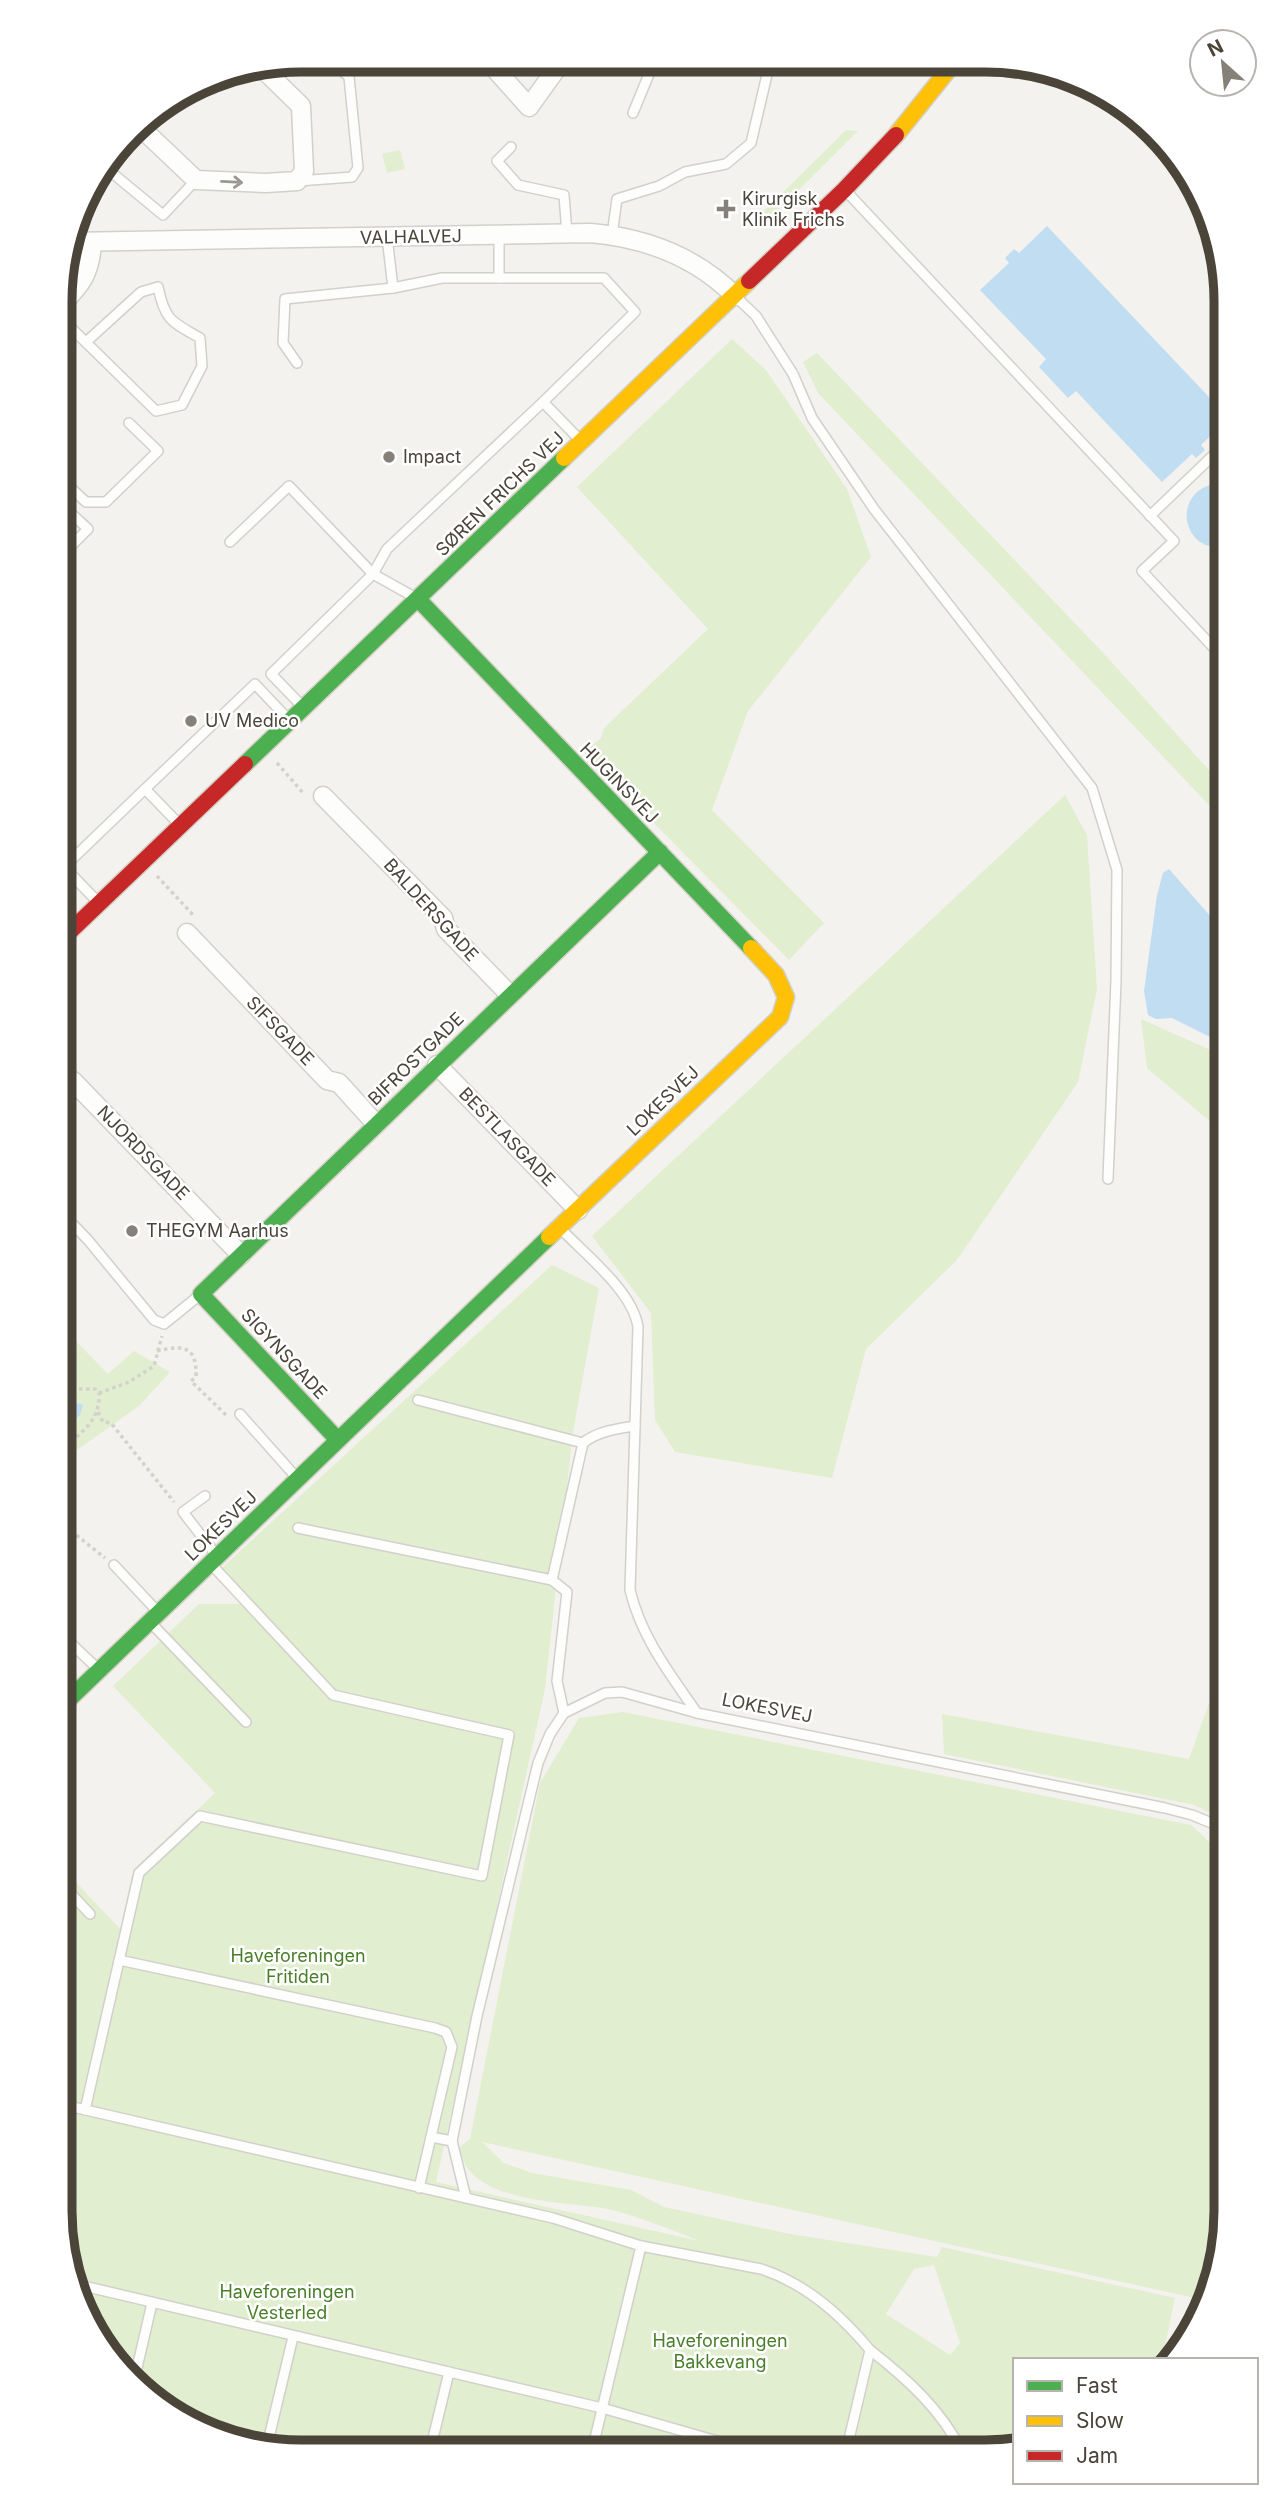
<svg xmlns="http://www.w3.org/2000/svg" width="1286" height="2512" font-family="Inter,sans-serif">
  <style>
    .green { fill: #e1eecf; fill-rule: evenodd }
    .water { fill: #c0ddf1 }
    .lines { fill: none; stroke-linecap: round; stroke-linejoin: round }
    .lane-casing { stroke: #d2d0cb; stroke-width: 12 }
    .street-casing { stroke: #d2d0cb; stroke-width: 21 }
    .fast-casing { stroke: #d3cfc5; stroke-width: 19 }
    .slow-casing { stroke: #d3cfc5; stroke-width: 19 }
    .jam-casing { stroke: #d3cfc5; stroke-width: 19 }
    .path { stroke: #d3d2cc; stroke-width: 3.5; stroke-dasharray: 3.5 3.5; stroke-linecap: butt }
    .lane { stroke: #fdfdfc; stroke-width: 9 }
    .street { stroke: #fdfdfc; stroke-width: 18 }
    .fast { stroke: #4caf50; stroke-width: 16 }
    .slow { stroke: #ffc107; stroke-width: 16 }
    .jam { stroke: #c62828; stroke-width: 16 }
    .oneway { stroke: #9b9791 }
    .poi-dot { fill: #868178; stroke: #fff; stroke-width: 2.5 }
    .labels { text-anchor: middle; stroke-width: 5; stroke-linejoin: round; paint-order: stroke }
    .poi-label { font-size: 18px; fill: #4b4439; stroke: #fff; text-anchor: start }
    .street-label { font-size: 18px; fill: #4b4439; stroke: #fff }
    .park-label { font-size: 18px; fill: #4a7f2a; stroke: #fff }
    .rim { fill: none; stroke: #4b4439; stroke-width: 9 }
  </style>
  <rect width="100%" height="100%" fill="#f4f2ee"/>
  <!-- green -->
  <g class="green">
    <path d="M846,130L858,131L761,228L754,221Z"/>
    <path d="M400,150L405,169L387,173L382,154Z"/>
    <path d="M732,339L766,370L847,489L871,557L748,711L712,810L824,923L789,960L584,752L601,738L604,728L708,629L577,487Z"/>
    <path d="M817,353L1107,657L1226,789V823L818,393L803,362Z"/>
    <path d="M1065,795L1087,835L1097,989L1078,1082L957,1260L866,1349L832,1478L675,1452L655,1420L651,1313L592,1236Z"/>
    <path d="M1141,1019L1226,1057V1135L1147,1068Z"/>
    <path d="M552,1265L599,1288L573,1432L545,1689L436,2182L699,2241C676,2231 632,2214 607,2209C566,2201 465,2204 460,2147L470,2139L540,1783L579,1718L623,1712L1191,1825L1226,1857V2208L1209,2301L482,2142L504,2163L532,2173L631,2190L664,2207L790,2234L937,2257L942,2247L1175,2298L1162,2360H1015V2448L986,2452L268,2450L208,2434L142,2393L72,2289L60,2212V2100L82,2104L60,2099V1865L120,1929L133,1870L215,1793L113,1686L199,1604H243L215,1574ZM934,2265L960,2343L950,2355L886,2314L914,2269Z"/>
    <path d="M60,1325L108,1374L134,1351L170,1372L140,1405L70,1455L60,1466Z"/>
    <path d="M1226,1656V1820L1194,1805L944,1754L942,1714L1189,1759Z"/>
  </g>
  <!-- water -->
  <g class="water">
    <path d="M1047,226L1226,415V421L1201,445L1205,450L1196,458L1192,454L1162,482L1076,391L1068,398L1039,367L1046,359L980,290L1009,263L1005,258L1014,249L1019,253Z"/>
    <path d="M1220,483L1226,485V546C1181,556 1169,488 1220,483Z"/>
    <path d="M1169,869L1226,934V1045L1172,1018L1156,1019L1148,1015L1144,991L1157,895L1163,873Z"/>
    <path d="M77,1403L83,1405L80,1415L60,1431V1413Z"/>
  </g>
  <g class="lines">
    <!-- lane casing -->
    <g class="lane-casing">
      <g id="lane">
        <path d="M633,113L654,62"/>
        <path d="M511,147L497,161L518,185L564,195L567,234"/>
        <path d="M105,167L163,215L196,180"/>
        <path d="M298,181L352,177L358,168L349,77L330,60"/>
        <path d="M846,191L1174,541L1142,571L1226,661"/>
        <path d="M612,235L617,199L659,186L685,172L726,164L751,143L770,62"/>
        <path d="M387,237L393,288"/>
        <path d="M499,278V235"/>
        <path d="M736,297L756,316L793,374L812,418L874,509L1092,788L1117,870L1116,981L1108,1179"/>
        <path d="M61,318L156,411L182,405L202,366L200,338C172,322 165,321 158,287L141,292L86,342"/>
        <path d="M297,363L283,343L285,299L393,288L442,278H604L635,312L543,402L581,441"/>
        <path d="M61,479L86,502H106L158,451L129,423"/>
        <path d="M1150,516L1226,443"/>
        <path d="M230,542L289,486L373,574L271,674L303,707"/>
        <path d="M61,556L88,529L61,504"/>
        <path d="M416,598L373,574L387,549L543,402"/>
        <path d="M145,789L255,684L289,720"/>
        <path d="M97,901L64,867L145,789L179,824"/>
        <path d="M61,1093L73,1081"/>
        <path d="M61,1212L88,1240L154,1320L164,1324L201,1294"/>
        <path d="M562,1230C586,1255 633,1292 638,1327L630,1590C641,1637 670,1674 697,1713"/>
        <path d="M418,1400L583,1443"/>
        <path d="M240,1414L296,1477"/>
        <path d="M205,1496L183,1512L217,1556"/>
        <path d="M298,1528L552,1580"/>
        <path d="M114,1565L158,1612"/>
        <path d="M151,1623L246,1722"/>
        <path d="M60,1633L97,1668"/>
        <path d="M564,1713L557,1681L567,1592L552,1580L583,1443C598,1431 616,1429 635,1426"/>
        <path d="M60,1882L90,1914"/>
        <path d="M119,1960L435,2028L446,2032L452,2047L419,2188"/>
        <path d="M60,2104L553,2218L641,2246L761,2269C805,2283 841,2315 870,2350L846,2452"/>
        <path d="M85,2110L139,1873L200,1816L482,1876L509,1735L333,1695L211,1564"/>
        <path d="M60,2136L66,2106"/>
        <path d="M431,2137L452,2141"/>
        <path d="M466,2198L452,2141L477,2016L538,1763L550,1734L564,1713L605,1693L622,1692L697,1713L1165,1808L1192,1815L1226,1829"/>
        <path d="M71,2283L602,2408L738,2447L746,2452"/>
        <path d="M870,2350C906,2378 942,2410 962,2452"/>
        <path d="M134,2381L152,2303"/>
        <path d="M266,2450L293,2337"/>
        <path d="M430,2451L449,2372"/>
        <path d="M592,2451L641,2246"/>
      </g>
    </g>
    <!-- street casing -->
    <g class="street-casing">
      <g id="street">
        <path d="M488,61L529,107L562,61"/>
        <path d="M137,124L196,180L266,183L297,181L304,171L301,106L261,67"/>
        <path d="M70,242L591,233C646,238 696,257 735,296"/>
        <path d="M61,305C82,284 90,273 92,243"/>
        <path d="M323,796L443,918L446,929L510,995"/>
        <path d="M187,933L327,1080L339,1083L376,1124"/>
        <path d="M437,1065L578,1210"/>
        <path d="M73,1081L241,1255"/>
      </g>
    </g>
    <!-- fast casing -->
    <g class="fast-casing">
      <g id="fast">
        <path d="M418,599L751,948"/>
        <path d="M245,764L564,458"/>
        <path d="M338,1440L201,1294L660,852"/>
        <path d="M60,1708L549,1237"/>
      </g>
    </g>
    <!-- slow casing -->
    <g class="slow-casing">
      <g id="slow">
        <path d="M896,135L953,64"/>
        <path d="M564,458L749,281"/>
        <path d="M549,1237L780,1017L786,997L776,975L751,948"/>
      </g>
    </g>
    <!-- jam casing -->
    <g class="jam-casing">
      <g id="jam">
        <path d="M749,281L844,190L896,135"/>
        <path d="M61,940L245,764"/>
      </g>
    </g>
    <!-- path -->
    <g class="path">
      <path d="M277,763L304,794"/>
      <path d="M157,876L195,917"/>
      <path d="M157,1351C183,1345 197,1345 196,1377L191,1381L226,1415"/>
      <path d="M99,1393L129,1382L154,1366L162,1336"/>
      <path d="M60,1397L75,1389H95L99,1393"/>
      <path d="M98,1412L103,1422L111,1423L174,1502"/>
      <path d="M60,1450C81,1433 100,1422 99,1393"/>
      <path d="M60,1522L105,1558"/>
    </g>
    <!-- lane -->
    <use href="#lane" class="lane"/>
    <!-- street -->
    <use href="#street" class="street"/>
    <!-- fast -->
    <use href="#fast" class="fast"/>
    <!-- slow -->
    <use href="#slow" class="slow"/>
    <!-- jam -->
    <use href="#jam" class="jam"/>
  </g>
  <!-- one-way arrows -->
  <defs><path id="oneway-shaft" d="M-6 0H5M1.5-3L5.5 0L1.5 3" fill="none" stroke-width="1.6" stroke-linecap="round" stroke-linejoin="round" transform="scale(1.75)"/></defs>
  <use class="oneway" href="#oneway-shaft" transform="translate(232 182) rotate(3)"/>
  <!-- markers -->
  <g class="poi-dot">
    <path d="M722.5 198.5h7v7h7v7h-7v7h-7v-7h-7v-7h7z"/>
    <circle cx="389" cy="457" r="7"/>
    <circle cx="191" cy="721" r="7"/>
    <circle cx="132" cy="1231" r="7"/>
  </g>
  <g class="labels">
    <!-- poi labels -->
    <g class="poi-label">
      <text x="742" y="205">Kirurgisk<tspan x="742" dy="21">Klinik Frichs</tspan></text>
      <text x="403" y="463">Impact</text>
      <text x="205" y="727">UV Medico</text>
      <text x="146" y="1237">THEGYM Aarhus</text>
    </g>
    <!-- street labels -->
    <g class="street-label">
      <text transform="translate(411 237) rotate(-1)" y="6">VALHALVEJ</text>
      <text transform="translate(500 494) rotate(-44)" y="6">SØREN FRICHS VEJ</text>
      <text transform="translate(619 783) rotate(46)" y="6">HUGINSVEJ</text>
      <text transform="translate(431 910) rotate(48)" y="6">BALDERSGADE</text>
      <text transform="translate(280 1031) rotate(46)" y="6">SIFSGADE</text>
      <text transform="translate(416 1059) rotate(-44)" y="6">BIFROSTGADE</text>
      <text transform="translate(663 1101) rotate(-44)" y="6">LOKESVEJ</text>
      <text transform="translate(507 1137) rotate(46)" y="6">BESTLASGADE</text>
      <text transform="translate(143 1153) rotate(46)" y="6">NJORDSGADE</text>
      <text transform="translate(284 1354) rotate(47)" y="6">SIGYNSGADE</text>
      <text transform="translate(221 1526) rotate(-44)" y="6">LOKESVEJ</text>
      <text transform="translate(767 1708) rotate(11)" y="6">LOKESVEJ</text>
    </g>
    <!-- park labels -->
    <g class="park-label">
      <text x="298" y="1962">Haveforeningen<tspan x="298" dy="21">Fritiden</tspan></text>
      <text x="287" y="2298">Haveforeningen<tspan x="287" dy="21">Vesterled</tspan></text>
      <text x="720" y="2347">Haveforeningen<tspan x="720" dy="21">Bakkevang</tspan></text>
    </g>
  </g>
  <!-- crop -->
  <path d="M0 0H1286V2512H0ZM301 72H985A229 229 0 0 1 1214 301V2211A229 229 0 0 1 985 2440H301A229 229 0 0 1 72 2211V301A229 229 0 0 1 301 72Z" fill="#fff" fill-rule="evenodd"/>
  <path class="rim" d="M301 72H985A229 229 0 0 1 1214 301V2211A229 229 0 0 1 985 2440H301A229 229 0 0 1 72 2211V301A229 229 0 0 1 301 72Z"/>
  <!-- legend -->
  <rect x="1013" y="2358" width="245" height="126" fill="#ffffff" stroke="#b7b4b0" stroke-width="2"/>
  <rect x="1027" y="2381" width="35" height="10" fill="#4caf50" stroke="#b7b4b0" stroke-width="2"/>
  <text x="1076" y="2393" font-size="21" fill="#4b4439">Fast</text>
  <rect x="1027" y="2416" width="35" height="10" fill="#ffc107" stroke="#b7b4b0" stroke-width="2"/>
  <text x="1076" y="2428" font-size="21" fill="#4b4439">Slow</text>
  <rect x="1027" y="2451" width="35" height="10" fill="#c62828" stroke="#b7b4b0" stroke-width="2"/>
  <text x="1076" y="2463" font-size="21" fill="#4b4439">Jam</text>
  <!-- north arrow -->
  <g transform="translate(1223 63) rotate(333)"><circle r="33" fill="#ffffff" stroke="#b7b4b0" stroke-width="2"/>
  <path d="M0-5L12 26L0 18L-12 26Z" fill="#868178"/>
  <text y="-10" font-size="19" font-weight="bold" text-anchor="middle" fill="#4b4439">N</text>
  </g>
</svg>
